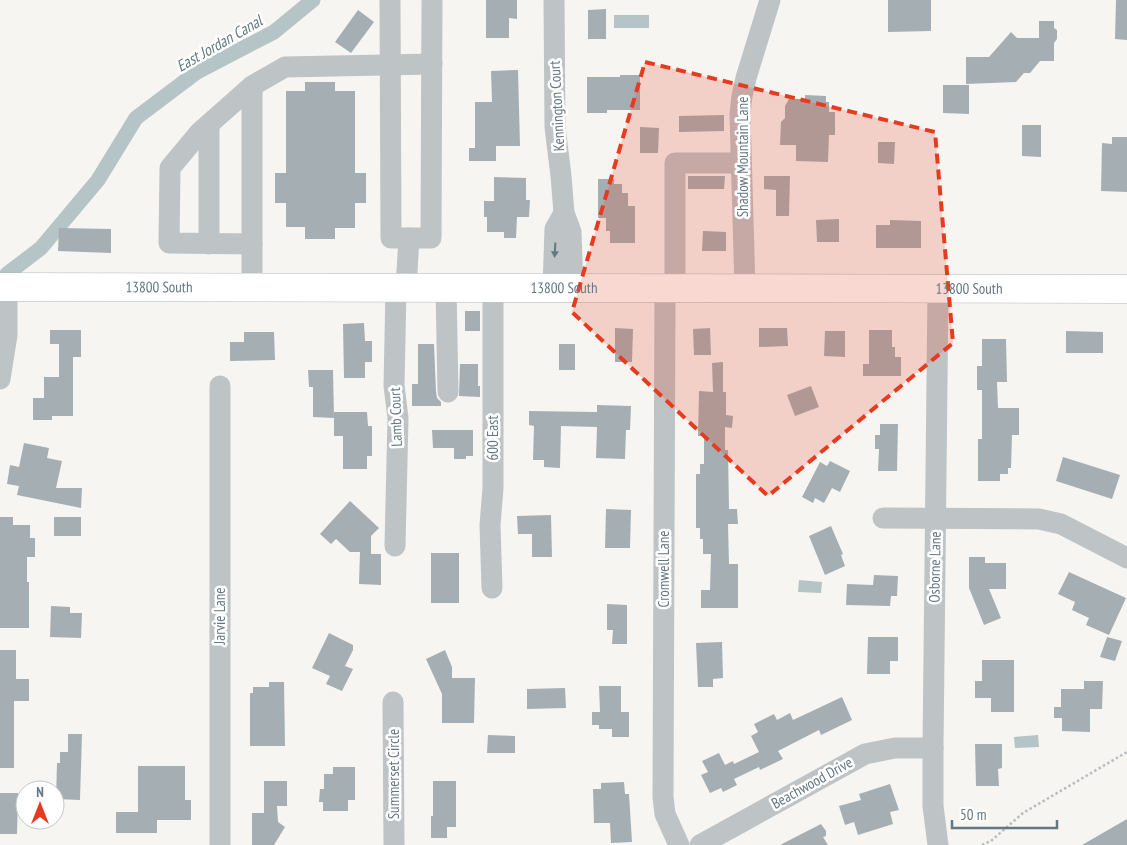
<svg xmlns="http://www.w3.org/2000/svg" width="1127" height="845" font-family="'PT Sans Narrow',sans-serif">
  <style>
    .water { fill: #b5c4c6 }
    .lines { fill: none; stroke-linecap: round; stroke-linejoin: round }
    .canal { stroke: #b5c4c6; stroke-width: 15 }
    .building { fill: #a5afb3 }
    .major-casing { stroke: #b2b7ba; stroke-width: 29 }
    .path { stroke: #b8bcbe; stroke-width: 2.5; stroke-dasharray: 2.5 2.5; stroke-linecap: butt }
    .minor { stroke: #bec3c6; stroke-width: 21 }
    .major { stroke: #fff; stroke-width: 28 }
    .oneway { fill: #647883 }
    .marked { fill: #e73b20; fill-opacity: 0.2; stroke: #e73b20; stroke-width: 4; stroke-dasharray: 10 6; stroke-linejoin: round }
    .labels { text-anchor: middle; stroke-width: 5; stroke-linejoin: round; paint-order: stroke }
    .street-label { font-size: 15px; fill: #647883; stroke: #fff }
    .water-label { font-size: 16px; font-style: italic; fill: #5f7b80; stroke: #fff }
  </style>
  <rect width="100%" height="100%" fill="#f6f5f2"/>
  <!-- water -->
  <g class="water">
    <rect x="614" y="15" width="35" height="13"/>
    <path d="M799,580L822,582L821,593L798,592Z"/>
    <path d="M1038,735L1039,747L1015,748L1014,737Z"/>
  </g>
  <g class="lines">
    <!-- canal -->
    <path class="canal" d="M7,274L41,248L98,180L136,118L197,72L274,32L313,0"/>
  </g>
  <!-- building -->
  <g class="building">
    <path d="M486,0H517V19L509,18V38H486Z"/>
    <path d="M888,0H931V31L888,32Z"/>
    <path d="M1116,0H1127V40L1115,39Z"/>
    <path d="M606,9V39H588V10Z"/>
    <path d="M358,10L374,22L351,53L335,42Z"/>
    <path d="M1039,21H1054V28L1057,30V39L1054,43V61H1040L1030,73H1024L1016,82L966,84V57H989L1011,32L1017,38H1039Z"/>
    <path d="M518,70L520,146H496V161H469V148H475V102H492L491,71Z"/>
    <path d="M620,75H640V110H607V113H587V77H620Z"/>
    <path d="M305,82H335V91H355V173H366V203H355V228H335V239H305V227H286V203H275V173H286V91H305Z"/>
    <path d="M943,85H969V114L943,113Z"/>
    <path d="M805,95L826,96V102H829V112H835V135H829L828,162L796,161V145H780L781,122L785,118V106L789,99H805Z"/>
    <path d="M724,115V131L679,132V116Z"/>
    <path d="M1022,125H1041V157L1022,156Z"/>
    <path d="M640,127L659,128L658,153H640Z"/>
    <path d="M1112,137H1127V192L1101,191L1102,143L1112,144Z"/>
    <path d="M878,142H895L894,164L878,163Z"/>
    <path d="M688,176H725L724,189H688Z"/>
    <path d="M764,176H790L789,216H776V190L764,189Z"/>
    <path d="M494,177L526,178V200H530L529,217H517L516,238H504V232H487V217H484V201H494Z"/>
    <path d="M598,179H614V184H622V193H628V206H635V243H610V231H606V218H598Z"/>
    <path d="M839,219V242H817L816,220Z"/>
    <path d="M890,220L921,221V248H876V225H890Z"/>
    <path d="M59,228L111,229V253L58,251Z"/>
    <path d="M703,231L726,232V251H702Z"/>
    <rect x="465" y="311" width="15" height="20"/>
    <path d="M364,323L365,341H372V362H365V378H344L343,324Z"/>
    <path d="M615,328L633,329L632,362H615Z"/>
    <path d="M710,328L711,355H694L693,329Z"/>
    <path d="M759,328H787L788,346L759,347Z"/>
    <path d="M50,330H81V357H73V416H52V420H33V398H44V377H59V344H50Z"/>
    <path d="M869,330H892V347H895V357H901V376H863V364H869Z"/>
    <path d="M825,331H845V357L824,356Z"/>
    <path d="M1066,331L1103,332V353H1066Z"/>
    <path d="M244,332H274L275,360L230,361V342H244Z"/>
    <path d="M982,339H1006L1007,382H997L998,408H1019V435H1012L1011,468H1008V474H1000V481H978V439H982V390H977V366H982Z"/>
    <path d="M418,344H434L436,392L437,398L441,402V406H412V384H418Z"/>
    <rect x="559" y="344" width="16" height="26"/>
    <path d="M723,362V392H726V415L733,416L732,428L725,427V450H728L729,509H737L738,524H728L729,564H738V608H701V590H710L711,554H703V539H700V528H696V474H700V464H704V436H698L699,391L713,392L712,363Z"/>
    <path d="M460,364H478V386H480V397L459,396Z"/>
    <path d="M308,370H333L334,418L313,417V387H309Z"/>
    <path d="M811,386L819,407L795,416L787,395Z"/>
    <path d="M597,405L631,406L630,430H626L625,459L596,458L597,427L561,426L560,468L544,467V460H533L534,426L529,425V411L597,412Z"/>
    <path d="M334,412H367L368,426H372V456H367V469H343V436H334Z"/>
    <path d="M880,424H898L897,471H878L879,449H875V435H880Z"/>
    <path d="M432,430H473V456H466V459H454V448H433Z"/>
    <path d="M24,443L49,448L47,458L62,461L56,488H82L81,508L17,495L19,486L7,484L10,465L19,467Z"/>
    <path d="M1063,457L1120,475L1112,499L1056,481Z"/>
    <path d="M830,461L850,471L840,492L832,488L824,503L815,498L813,503L802,497L820,462L827,466Z"/>
    <path d="M350,501L379,528L371,536V554H381V585L359,584L360,552H350L336,539L331,544L320,534Z"/>
    <path d="M606,509L631,510L630,548H605Z"/>
    <path d="M551,515L552,557H532V534H518L517,516Z"/>
    <path d="M0,517H13V525H30V538H35V557H27V582H29V628H0Z"/>
    <rect x="54" y="517" width="27" height="19"/>
    <path d="M831,526L843,554L841,555L845,566L825,575L809,536Z"/>
    <rect x="431" y="553" width="28" height="50"/>
    <path d="M969,557H985V563H1006V589H989L1001,618L984,625L969,588Z"/>
    <path d="M1069,572L1126,598L1109,635L1086,625L1089,618L1072,610L1075,602L1058,594Z"/>
    <path d="M874,575L898,576L897,596H891L890,606L846,605L847,584L873,585Z"/>
    <path d="M607,604L627,605V644H612L613,630H607Z"/>
    <path d="M51,606L70,607V613H82L81,638L50,637Z"/>
    <path d="M329,633L353,645V650L345,666L353,669L342,691L326,684L330,676L312,668Z"/>
    <path d="M868,637H898V661H890V674H867Z"/>
    <path d="M1107,637L1122,641L1115,661L1100,657Z"/>
    <path d="M722,642L723,678L713,679V687H698L696,643Z"/>
    <path d="M0,650H16V679H29V701H14V768H0Z"/>
    <path d="M445,650L452,667V678H475L474,723H442V694L426,659Z"/>
    <path d="M982,660H1014V712H991V698H975V681H982Z"/>
    <path d="M1084,681H1103L1102,709H1090V732L1062,731V718H1054V707H1061V689H1084Z"/>
    <path d="M269,682H284L285,746H250V693H253V687H269Z"/>
    <path d="M599,686H621V712H629V737H612V729H599V725H592V712H600Z"/>
    <path d="M565,688L566,708L527,709V689Z"/>
    <path d="M842,697L852,720L821,735L819,730L778,751L783,759L760,770L759,767L734,779L737,785L723,792L721,788L710,793L701,775L708,772L702,761L719,753L725,765L733,761L734,764L759,752L751,736L758,732L754,724L774,714L777,720L790,713L793,720Z"/>
    <path d="M68,734H82L80,800L56,799L57,763H60V752H68Z"/>
    <path d="M488,735L515,736V753H487Z"/>
    <path d="M975,744H1002V768L998,769L999,786H976Z"/>
    <path d="M138,766H185V800H191V820H157V833H116V812H138Z"/>
    <path d="M333,767H355V800H348V811H323V802H319L320,789H324V774H333Z"/>
    <path d="M264,781H287V806H277L278,822L285,827L274,845H252V813H264Z"/>
    <path d="M433,781H456V827H447V838H431V816H433Z"/>
    <path d="M624,782L625,794H629L632,842L611,843L610,823H594L593,789H601V783Z"/>
    <path d="M890,784L899,810L890,812L893,824L858,835L854,822L845,825L839,806L861,800L859,794Z"/>
    <path d="M0,793H18L17,834H0Z"/>
    <path d="M1127,819V845H1082Z"/>
    <path d="M821,824L826,831V836L823,837L828,845H780Z"/>
  </g>
  <g class="lines">
    <!-- major casing -->
    <g class="major-casing">
      <g id="major">
        <path id="s1" d="M0,287L1127,289"/>
      </g>
    </g>
    <!-- path -->
    <path class="path" d="M982,845L991,841L1023,813L1127,752"/>
    <!-- minor -->
    <g class="minor">
      <path d="M390,0L391,238H431L432,0"/>
      <path d="M554,0L555,127L561,176L564,213L571,232L573,289"/>
      <path d="M209,125V244"/>
      <path d="M252,244L169,243L170,168L200,132L252,86L285,67L432,64"/>
      <path d="M252,288V86"/>
      <path d="M406,288L409,238"/>
      <path d="M446,288L448,392"/>
      <path d="M553,288L555,229L564,213"/>
      <path d="M665,289L663,797L665,814L679,845"/>
      <path d="M675,289V163H741"/>
      <path d="M745,289L740,114L742,96L746,78L770,0"/>
      <path d="M0,379L7,335V287"/>
      <path d="M220,386V845"/>
      <path d="M883,518L1039,519L1061,524L1127,558"/>
      <path d="M395,546L398,418L394,386L396,288"/>
      <path d="M492,588L490,525L493,488V288"/>
      <path d="M393,702L394,845"/>
      <path d="M700,845L865,754L895,748H933"/>
      <path d="M938,845L933,806V748L938,289"/>
    </g>
    <!-- major -->
    <use href="#major" class="major"/>
  </g>
  <!-- one-way arrows -->
  <defs><path id="oneway-solid" d="M-6-.8H1V-3.2L6.5 0L1 3.2V.8H-6Z" transform="scale(1.25)"/></defs>
  <use class="oneway" href="#oneway-solid" transform="translate(555 250) rotate(93)"/>
  <!-- marked area -->
  <path class="marked" d="M645,62L935,132L953,343L768,496L572,312Z"/>
  <g class="labels">
    <!-- street labels -->
    <g class="street-label">
      <text transform="translate(557 106) rotate(-93)" y="5">Kennington Court</text>
      <text transform="translate(743 157) rotate(-90)" y="5">Shadow Mountain Lane</text>
      <text dy="5" stroke="none"><textPath href="#s1" startOffset="159">13800 South</textPath></text>
      <text dy="5" stroke="none"><textPath href="#s1" startOffset="564">13800 South</textPath></text>
      <text dy="5" stroke="none"><textPath href="#s1" startOffset="969">13800 South</textPath></text>
      <text transform="translate(396 417) rotate(-92)" y="5">Lamb Court</text>
      <text transform="translate(493 438) rotate(-90)" y="5">600 East</text>
      <text transform="translate(935 567) rotate(-89)" y="5">Osborne Lane</text>
      <text transform="translate(664 569) rotate(-90)" y="5">Cromwell Lane</text>
      <text transform="translate(220 616) rotate(-90)" y="5">Jarvie Lane</text>
      <text transform="translate(394 774) rotate(-90)" y="5">Summerset Circle</text>
      <text transform="translate(812 783) rotate(-29)" y="5">Beachwood Drive</text>
    </g>
    <!-- water labels -->
    <g class="water-label">
      <text transform="translate(219 43) rotate(-30)" y="6">East Jordan Canal</text>
    </g>
  </g>
  <!-- north arrow -->
  <g transform="translate(40 805)"><circle r="24" fill="#ffffff" stroke="#c1c9cd"/>
  <path d="M0-4L9 19L0 12L-9 19Z" fill="#e73b20"/>
  <text y="-8" font-size="14" font-weight="bold" text-anchor="middle" fill="#647883">N</text>
  </g>
  <!-- scale -->
  <path d="M952 820v8h105v-8" fill="none" stroke="#647883" stroke-width="2.5"/>
  <text x="960" y="820" font-size="15" fill="#647883" stroke="#ffffff" stroke-width="4" paint-order="stroke">50 m</text>
</svg>
